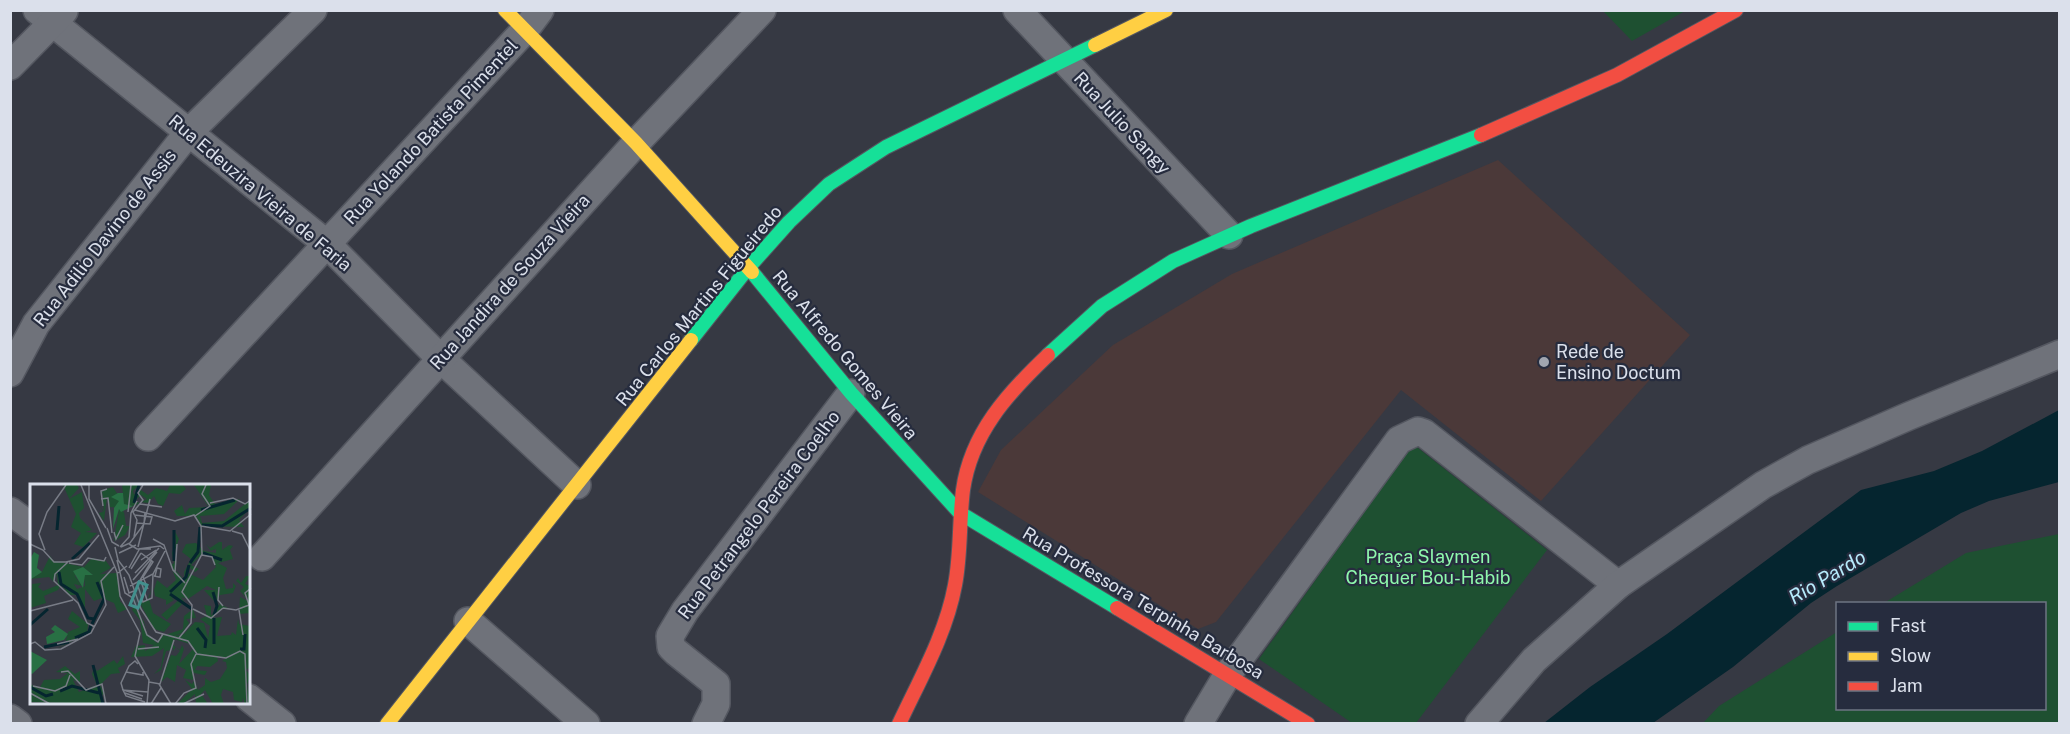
<svg xmlns="http://www.w3.org/2000/svg" width="2070" height="734" font-family="'Public Sans',sans-serif">
  <style>
    .education { fill: #4b3939 }
    .green { fill: #1e5031 }
    .water { fill: #05252f }
    .lines { fill: none; stroke-linecap: round; stroke-linejoin: round }
    .street-casing { stroke: #545760; stroke-width: 30 }
    .fast-casing { stroke: #545760; stroke-width: 16 }
    .slow-casing { stroke: #545760; stroke-width: 16 }
    .jam-casing { stroke: #545760; stroke-width: 16 }
    .street { stroke: #6f727a; stroke-width: 27 }
    .fast { stroke: #16e098; stroke-width: 14 }
    .slow { stroke: #ffcf43; stroke-width: 14 }
    .jam { stroke: #f24e42; stroke-width: 14 }
    .poi-dot { fill: #a1a6b0; stroke: #262c3e; stroke-width: 2 }
    .labels { text-anchor: middle; stroke-width: 4.5; stroke-linejoin: round; paint-order: stroke }
    .street-label { font-size: 18px; fill: #dbe0eb; stroke: #262c3e }
    .poi-label { font-size: 18px; fill: #dbe0eb; stroke: #262c3e; text-anchor: start }
    .park-label { font-size: 18px; fill: #8ff9ad; stroke: #262c3e }
    .water-label { font-size: 20px; font-style: italic; fill: #b6eafb; stroke: #262c3e }
    .inset-river { fill: none; stroke: #05252f; stroke-width: 3 }
    .inset-road { fill: none; stroke: #787c86; stroke-width: 1.5 }
    .view { fill: #42908d; fill-opacity: 0.15; stroke: #42908d; stroke-width: 3 }
    .inset-edge { fill: none; stroke: #dbe0eb; stroke-width: 3 }
  </style>
  <rect width="100%" height="100%" fill="#363943"/>
  <!-- education -->
  <path class="education" d="M1498,160L1690,335L1541,501L1401,390L1216,622L1198,629L978,492L1001,450L1113,345L1232,274Z"/>
  <!-- green -->
  <g class="green">
    <path d="M1603,11H1685L1632,41Z"/>
    <path d="M1413,444L1547,550L1416,723H1352L1259,659Z"/>
    <path d="M2059,534V723H1703L1719,706L1837,632L1838,708H2044V604L1884,603L1966,553Z"/>
  </g>
  <!-- water -->
  <path class="water" d="M2059,410V482L1989,501L1961,513L1837,586L1811,603L1733,667L1653,723H1544L1590,687L1667,634L1861,490L1934,471L1982,451Z"/>
  <g class="lines">
    <!-- street casing -->
    <g class="street-casing">
      <g id="street">
        <path d="M37,10L327,244L440,358L577,485"/>
        <path d="M1017,10L1229,235"/>
        <path d="M10,66L64,11"/>
        <path d="M10,373L36,324L188,133L313,10"/>
        <path d="M148,437L525,30L540,10"/>
        <path d="M10,511L32,527"/>
        <path d="M262,557L636,143L762,10"/>
        <path d="M468,621L586,724"/>
        <path d="M249,698L282,724"/>
        <path d="M10,718L18,724"/>
        <path d="M706,724L716,704V684L676,652L671,647L670,636L685,611L851,393"/>
        <path d="M1198,724L1228,674L1399,440L1418,431L1424,433L1618,585"/>
        <path d="M1479,724L1534,660L1618,585L1763,485L1808,460L1909,416L2060,354"/>
      </g>
    </g>
    <!-- fast casing -->
    <g class="fast-casing">
      <g id="fast">
        <path d="M752,272L851,393L960,513L1117,608"/>
        <path d="M691,340L748,268L789,222L829,184L886,147L1095,45"/>
        <path d="M1048,355L1102,306L1173,261L1251,226L1481,135"/>
      </g>
    </g>
    <!-- slow casing -->
    <g class="slow-casing">
      <g id="slow">
        <path d="M505,10L636,143L752,272"/>
        <path d="M1095,45L1166,10"/>
        <path d="M387,724L691,340"/>
      </g>
    </g>
    <!-- jam casing -->
    <g class="jam-casing">
      <g id="jam">
        <path d="M1481,135L1617,75L1736,10"/>
        <path d="M1117,608L1308,724"/>
        <path d="M899,724C920,679 946,634 955,585C961,554 959,522 963,490C971,433 1008,393 1048,355"/>
      </g>
    </g>
    <!-- street -->
    <use href="#street" class="street"/>
    <!-- fast -->
    <use href="#fast" class="fast"/>
    <!-- slow -->
    <use href="#slow" class="slow"/>
    <!-- jam -->
    <use href="#jam" class="jam"/>
  </g>
  <!-- markers -->
  <circle class="poi-dot" cx="1544" cy="362" r="6"/>
  <g class="labels">
    <!-- street labels -->
    <g class="street-label">
      <text transform="translate(1122 123) rotate(47)" y="6">Rua Julio Sangy</text>
      <text transform="translate(431 132) rotate(-47)" y="6">Rua Yolando Batista Pimentel</text>
      <text transform="translate(260 193) rotate(40)" y="6">Rua Edeuzira Vieira de Faria</text>
      <text transform="translate(105 238) rotate(-52)" y="6">Rua Adilio Davino de Assis</text>
      <text transform="translate(510 282) rotate(-48)" y="6">Rua Jandira de Souza Vieira</text>
      <text transform="translate(699 306) rotate(-51)" y="6">Rua Carlos Martins Figueiredo</text>
      <text transform="translate(845 355) rotate(50)" y="6">Rua Alfredo Gomes Vieira</text>
      <text transform="translate(759 515) rotate(-53)" y="6">Rua Petrangelo Pereira Coelho</text>
      <text transform="translate(1143 603) rotate(31)" y="6">Rua Professora Terpinha Barbosa</text>
    </g>
    <!-- poi labels -->
    <g class="poi-label">
      <text x="1556" y="358">Rede de<tspan x="1556" dy="21">Ensino Doctum</tspan></text>
    </g>
    <!-- park labels -->
    <g class="park-label">
      <text x="1428" y="563">Praça Slaymen<tspan x="1428" dy="21">Chequer Bou-Habib</tspan></text>
    </g>
    <!-- water labels -->
    <g class="water-label">
      <text transform="translate(1827 577) rotate(-31)" y="7">Rio Pardo</text>
    </g>
  </g>
  <!-- overview -->
  <g transform="translate(30 484)">
    <rect width="220" height="220" fill="#363943"/>
    <path d="M33,1H47L49,4L39,15L52,8L54,24L49,29L50,34L62,46L55,48L67,49L53,63L44,60L51,49L41,43L46,30ZM92,1H109L103,7L104,11L108,4L118,11L126,4L137,7L140,1H153L156,5L150,10L139,9L133,22L128,20L124,12L118,19L111,18L117,15L111,11L104,17L110,19L103,22L94,20ZM164,1H181L179,11L185,20L210,15L194,30L170,32L172,39L194,37L220,16V30L218,26L209,36L214,43L171,42L166,32H147L144,27L152,21L155,30L159,24L179,23ZM83,3L91,16L90,24L80,23L77,12L74,37L69,29L73,28L70,22L74,28L72,6ZM89,25L94,28L96,42H100L95,51L84,57ZM144,46L149,55L144,69L146,87L155,97L154,88L161,75L152,68L156,60L166,59L174,67L186,69V65L181,67L176,60L180,64L189,58H192V66L199,61L203,62L200,66L203,75L188,79L197,84L193,94L196,105L203,104V99L206,102L203,109L190,111L186,119L174,106H186L177,102L158,115L151,113L156,121L150,118L152,120L137,136L131,131L150,115L141,114L144,116L136,121V116L125,112L124,106L127,96L137,104L146,96L141,81L144,79L142,69L146,58ZM173,69L180,70L186,83L173,96L158,89L160,84L165,88L169,85L161,81ZM20,72L24,77L54,83L62,74L76,77L81,84L70,90L87,89L90,117L97,125L88,129L84,119L72,114L64,117L55,105V124L47,111H39L31,100L28,106L14,112L16,119L0,124L2,100L11,99L8,103L13,107L28,101L27,89L24,98L19,93L0,95L12,88ZM53,83L63,91L54,90L55,102L47,105L44,100L52,102L45,92L46,86ZM216,92H220L215,100L220,102V123L219,129L209,130L210,113L220,118L210,107L214,103L206,97L208,94L211,99ZM122,104L119,115L123,129L141,140L134,148L124,145L110,119L118,115ZM190,120L198,124L189,126L183,134L192,133L187,152L201,151L202,148L206,151L208,135L209,140L220,142V183L216,186L220,191L217,201L220,218L215,220L213,214L212,218L204,216L203,208L193,205L191,211L194,220H183L175,206L171,210L178,220H166L165,210L153,220H147L162,205L155,196L162,200L164,197L168,206L175,201V194L181,198L190,195L197,184L196,178L192,177L197,174L187,172L188,177L180,183L167,182L165,186L177,187L175,191L164,189L163,196L153,194L156,186L147,181L145,198L137,193L131,198L141,171L146,172L150,167L146,163L143,167V161L150,166L152,161L154,165L149,180L163,165L160,160L144,155L141,166L136,167L131,186L124,190L131,183L134,164L122,172L101,173L106,162L115,161V167L124,161L113,159L110,136L102,126L104,122L114,138L116,149L127,159L132,152L153,145L154,132L163,125L166,134L156,135L159,139L152,149L144,152L154,150L165,138L174,139L178,154L180,142L170,135L177,132L174,121L181,122V132ZM42,127L58,140L57,149L27,165L35,160L38,148L50,143L38,135ZM93,172L95,180L88,184L90,189L81,190L70,201L75,210L72,211L74,220L0,218V200L9,205L14,196L30,195L38,189L26,188L35,182L45,190L50,187V198L43,196L49,208L67,201L62,190L64,183L67,187L84,176L87,180Z" fill="#1e5031" fill-rule="evenodd"/>
    <path d="M88,9H93L94,20L103,22L91,28L89,25L83,45L84,24L89,17L81,13ZM4,68L9,71L7,84L12,88L1,95L0,75ZM53,83L63,91H55L53,104L43,87ZM25,141L38,150L34,156L17,160L16,153L25,148L21,145ZM0,167L17,176L2,190L0,189Z" fill="#287044"/>
    <path class="inset-river" d="M104,19L109,1M171,26L205,16M172,41L192,42L221,24M27,46L29,22M144,46V77M173,69L192,76M42,75L60,59M160,79L168,68L170,43M29,88L31,100L47,110L58,134L64,135M140,108L156,93L159,81M183,108L187,122L184,131M140,110L162,125M62,140L74,115L67,98M0,141L18,125M167,144L176,156L175,164M45,154L59,148L61,141M184,160V134M14,163L39,158M210,165H214L215,150M63,181L73,220M0,203L16,212L23,210M30,207L42,202L69,209"/>
    <path class="inset-road" d="M51,1L87,88M59,1V15L76,44M71,15L78,14L82,49M180,19L203,14L215,20L221,16M110,20L132,23M73,22L71,7L77,5M105,26L145,37L164,31L171,42L172,70L152,108L162,121L161,139L149,154M98,28L101,1M104,31L122,33L120,40L106,39M165,32L180,22L172,10L176,1M171,42L200,47L221,30M77,44L82,58L89,62M202,47L212,50L221,68M84,48L86,55L93,41M104,53L107,36L103,28L113,16L108,9L113,1M123,55L134,61L143,86L155,99M0,60L13,66L24,78H36L49,75L69,51M99,60L107,65H121M85,63L88,76L94,84L97,82M90,63L99,53L101,29L107,17M91,63L100,59L114,40L115,28M108,63L120,15M108,65L130,62L134,65M15,66L9,50L17,28L36,1M89,69L106,61M111,69L123,78L113,93L118,105M172,71L182,73L185,81M87,76L95,109L103,114L117,151L128,158L133,150M111,76L126,66M38,78L25,90L24,97L48,119L57,139L65,143M39,79L52,81L58,74L74,77L76,73M99,84L110,64M101,85L111,69M87,88L90,112L110,149L105,172L119,196L117,220M145,88L147,60M88,89L94,84L99,91L111,125L126,148L158,157L167,170L196,174L210,167L215,170L217,220M105,89L129,64M124,92L129,93H130L131,85L127,84L125,92M94,93L99,109L104,107M103,96L127,68M111,97L117,116M109,98L122,76M100,102L123,90L135,67M108,102L113,118L122,114L123,90M189,103L188,116L193,122M193,124L206,126L219,121L215,109L221,104M163,125L181,134L193,124M209,126L213,151M0,127L43,116M0,160L5,158L15,166L31,165L61,149L76,121L71,97L84,83M27,160L48,155M108,165L129,163M108,180L105,177L99,182L91,199L93,206L113,212M31,188L38,187L56,206L72,200L76,220M96,188L113,191V188M119,198L130,200L144,156M129,200L141,220M3,202L25,207L36,202L40,191M0,209L20,220M95,209L112,215M115,218L96,212L93,206L118,208M121,220L131,204M145,220L154,209L166,204L161,180L166,170M153,220L174,210"/>
    <path class="view" d="M109,98L117,101L108,124L100,121Z"/>
    <rect width="220" height="220" class="inset-edge"/>
  </g>
  <!-- border -->
  <rect width="2070" height="734" fill="none" stroke="#dbe0eb" stroke-width="24"/>
  <!-- legend -->
  <rect x="1836" y="602" width="210" height="108" fill="#262c3e" stroke="#6e7483" stroke-width="1.5"/>
  <rect x="1848" y="622" width="30" height="9" fill="#16e098" stroke="#6e7483" stroke-width="1.5"/>
  <text x="1890" y="632" font-size="18" fill="#dbe0eb">Fast</text>
  <rect x="1848" y="652" width="30" height="9" fill="#ffcf43" stroke="#6e7483" stroke-width="1.5"/>
  <text x="1890" y="662" font-size="18" fill="#dbe0eb">Slow</text>
  <rect x="1848" y="682" width="30" height="9" fill="#f24e42" stroke="#6e7483" stroke-width="1.5"/>
  <text x="1890" y="692" font-size="18" fill="#dbe0eb">Jam</text>
</svg>
